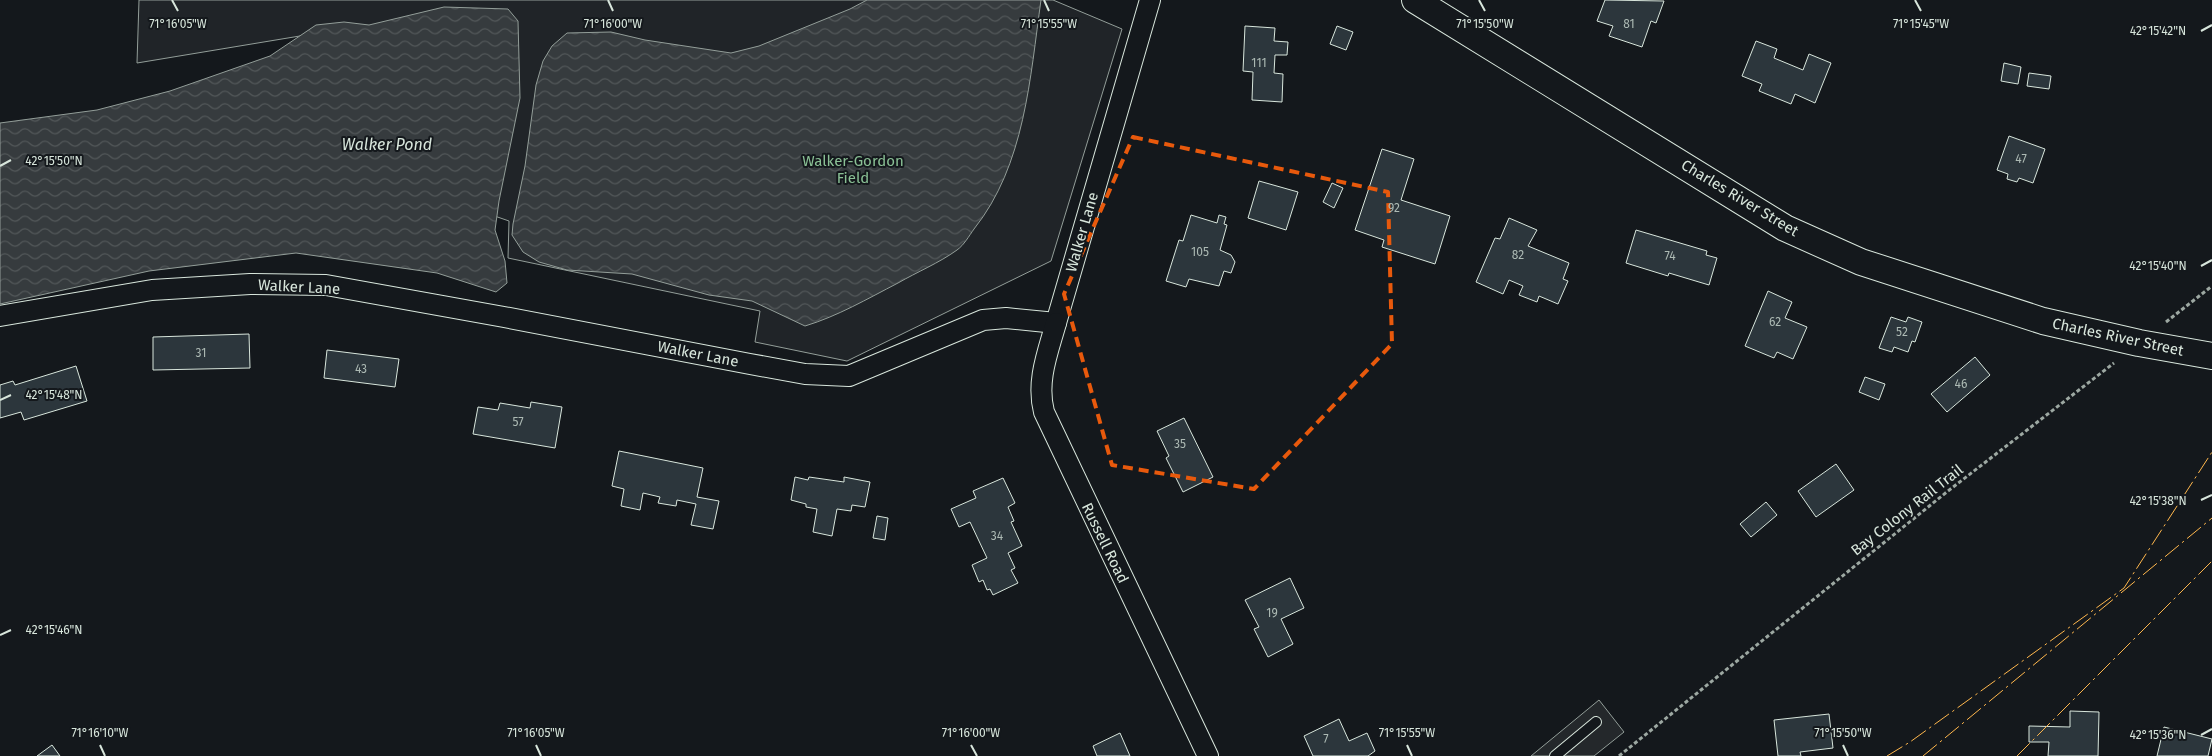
<svg xmlns="http://www.w3.org/2000/svg" width="2212" height="756" font-family="'Fira Sans',sans-serif">
  <style>
    .green { fill: #202428; stroke: #939e99 }
    .parking { fill: #24282b; stroke: #939e99 }
    .water { fill: url(#water-waves); stroke: #939e99 }
    .building { fill: #2c363c; stroke: #d8e6dc }
    .lines { fill: none; stroke-linecap: round; stroke-linejoin: round }
    .service-casing { stroke: #d8e6dc; stroke-width: 12 }
    .minor-casing { stroke: #d8e6dc; stroke-width: 22 }
    .tertiary-casing { stroke: #d8e6dc; stroke-width: 28 }
    .path { stroke: #9da8a2; stroke-width: 3; stroke-dasharray: 4 2.5; stroke-linecap: butt }
    .service { stroke: #14181c; stroke-width: 10 }
    .minor { stroke: #14181c; stroke-width: 20 }
    .tertiary { stroke: #14181c; stroke-width: 26 }
    .power { stroke: #ffb74d; stroke-width: 1; stroke-dasharray: 18 4 2.5 4; stroke-linecap: butt }
    .marked { fill: none; stroke: #e8590c; stroke-width: 4; stroke-dasharray: 10 6; stroke-linejoin: round }
    .ticks { fill: none; stroke: #d8e6dc; stroke-width: 2 }
    .labels { text-anchor: middle; stroke-width: 4; stroke-linejoin: round; paint-order: stroke }
    .number-label { font-size: 12px; fill: #adbab4 }
    .park-label { font-size: 15px; fill: #8ac095; stroke: #14181c }
    .street-label { font-size: 15px; fill: #d8e6dc; stroke: #14181c }
    .water-label { font-size: 16px; font-style: italic; fill: #d8e6dc; stroke: #14181c }
    .ticks-label { font-size: 12px; text-anchor: middle; fill: #d8e6dc; stroke: #14181c; stroke-width: 4; stroke-linejoin: round; paint-order: stroke }
  </style>
  <defs>
    <pattern id="water-waves" width="16" height="10" patternUnits="userSpaceOnUse" patternTransform="scale(1.25)"><rect width="16" height="10" fill="#363b3e"/><path d="M0 5q4-4 8 0t8 0" fill="none" stroke="#525759"/></pattern>
  </defs>
  <rect width="100%" height="100%" fill="#14181c"/>
  <!-- green -->
  <path class="green" d="M139,0H1053L1122,29L1051,261L847,361L755,342L760,311L508,258L509,221L265,136L318,33L137,63Z"/>
  <!-- parking -->
  <path class="parking" d="M1599,700L1624,732L1594,756H1531Z"/>
  <!-- water -->
  <g class="water">
    <path d="M867,0H1041C1030,78 1025,165 974,229C969,236 964,245 957,250C939,263 917,272 898,283C867,299 838,316 805,326L752,301L709,295L632,274L567,270L539,262L523,252L512,235L513,224L525,166L536,85L543,61L552,46L567,33L611,32L645,40L731,53L759,46L850,9Z"/>
    <path d="M444,7L508,9L518,21L520,98L499,201L495,230L505,261L507,283L496,292L437,273L296,253L149,271L0,304V123L97,110L170,91L270,56L316,25L344,22L369,25Z"/>
  </g>
  <!-- building -->
  <g class="building">
    <path d="M1605,0L1664,1L1656,23L1651,21L1642,47L1609,36L1613,26L1597,21Z"/>
    <path d="M1245,26L1275,28L1274,41L1288,42L1287,55H1275L1274,73L1283,74L1282,102L1252,100L1253,72L1243,71Z"/>
    <path d="M1337,26L1353,32L1346,50L1330,44Z"/>
    <path d="M1756,41L1777,49L1774,58L1803,70L1809,54L1831,63L1815,103L1795,94L1791,104L1759,91L1762,84L1742,76Z"/>
    <path d="M2004,63L2021,67L2018,84L2001,81Z"/>
    <path d="M2029,73L2051,76L2049,89L2027,86Z"/>
    <path d="M2009,136L2045,149L2033,183L2019,178L2017,182L2007,179L2008,174L1997,170Z"/>
    <path d="M1382,149L1414,159L1401,200L1450,216L1435,264L1382,247L1384,240L1355,230Z"/>
    <path d="M1259,181L1298,192L1286,230L1248,218Z"/>
    <path d="M1332,183L1343,188L1334,208L1323,202Z"/>
    <path d="M1191,215L1217,223L1219,215L1226,217L1224,224L1227,225L1220,250L1231,255L1235,262L1231,273L1224,271L1219,286L1189,279L1186,287L1166,281L1179,240L1183,241Z"/>
    <path d="M1509,218L1537,230L1528,246L1569,263L1563,279L1568,281L1558,304L1539,296L1537,302L1519,295L1523,286L1509,280L1503,294L1476,282L1495,238L1500,239Z"/>
    <path d="M1636,230L1707,251L1706,255L1717,258L1709,285L1669,273L1668,276L1626,263Z"/>
    <path d="M1768,291L1792,302L1785,318L1807,327L1793,359L1777,352L1774,358L1745,346Z"/>
    <path d="M1891,317L1906,322L1908,317L1922,322L1915,342L1912,341L1908,352L1894,347L1892,352L1879,348Z"/>
    <path d="M249,334L250,368L153,370V337Z"/>
    <path d="M327,350L399,359L395,387L324,378Z"/>
    <path d="M1975,357L1990,375L1947,412L1931,394Z"/>
    <path d="M76,366L87,401L24,420L21,412L0,418V385L13,381L15,385Z"/>
    <path d="M1865,377L1885,384L1879,400L1859,392Z"/>
    <path d="M531,402L562,407L555,448L473,434L478,407L498,410L500,403L530,408Z"/>
    <path d="M1184,418L1213,477L1183,492L1166,458L1169,456L1157,431Z"/>
    <path d="M619,451L703,468L697,497L719,501L713,529L691,525L696,504L677,500L676,506L658,503L660,497L643,493L640,510L621,506L624,489L612,486Z"/>
    <path d="M1836,464L1854,490L1816,517L1798,491Z"/>
    <path d="M795,477L808,480L809,477L844,482V477L870,482L865,507L852,505L851,511L837,509L832,536L813,532L817,509L806,507V504L791,500Z"/>
    <path d="M1003,478L1015,503L1008,507L1014,521L1011,522L1022,546L1008,553L1015,568L1011,570L1018,583L993,595L990,589L987,590L983,580L979,582L972,565L987,558L970,522L959,527L951,509L976,498L973,491Z"/>
    <path d="M1766,502L1777,515L1751,537L1740,524Z"/>
    <path d="M877,516L888,518L885,540L873,538Z"/>
    <path d="M1290,578L1304,608L1281,619L1293,644L1268,657L1254,629L1259,627L1245,600Z"/>
    <path d="M2070,711L2099,712L2098,756H2048L2049,742H2029V726L2070,727Z"/>
    <path d="M1829,714L1833,748L1800,752L1801,756H1778L1774,720Z"/>
    <path d="M1339,719L1349,741L1367,733L1375,751L1368,756H1313L1304,736Z"/>
    <path d="M2164,727L2212,739L2208,756H2157Z"/>
    <path d="M1120,733L1130,756H1097L1093,746Z"/>
    <path d="M52,745L60,756H37Z"/>
  </g>
  <g class="lines">
    <!-- service casing -->
    <g class="service-casing">
      <path id="service" d="M1555,756L1596,722"/>
    </g>
    <!-- minor casing -->
    <g class="minor-casing">
      <g id="minor">
        <path d="M0,316L152,290L250,284L326,285L504,317L750,364L805,374L849,376L983,320L1006,318L1056,323L1150,0"/>
        <path d="M1056,323C1048,352 1036,381 1044,412L1208,756"/>
      </g>
    </g>
    <!-- tertiary casing -->
    <g class="tertiary-casing">
      <path id="tertiary" d="M1415,0L1785,228L1861,262L2043,321L2139,343L2212,356"/>
    </g>
    <!-- path -->
    <g class="path">
      <path d="M2166,322L2212,286"/>
      <path d="M1619,756L1948,491L2114,363"/>
    </g>
    <!-- service -->
    <use href="#service" class="service"/>
    <!-- minor -->
    <use href="#minor" class="minor"/>
    <!-- tertiary -->
    <use href="#tertiary" class="tertiary"/>
    <!-- power -->
    <g class="power">
      <path d="M1887,756L1910,742L2124,588L2212,452"/>
      <path d="M1923,756L2212,518"/>
      <path d="M2017,756L2212,561"/>
    </g>
  </g>
  <!-- marked area -->
  <path class="marked" d="M1133,137L1388,192L1392,344L1254,489L1112,465L1064,294Z"/>
  <!-- ticks -->
  <path class="ticks" d="M172,0L178,11M608,0L613,11M1044,0L1049,11M1479,0L1485,11M1915,0L1921,11M2201,31L2212,25M0,166L11,160M2201,266L2212,260M0,400L11,395M2201,500L2212,495M0,635L11,630M2201,735L2212,729M100,745L105,756M536,745L541,756M971,745L977,756M1407,745L1412,756M1843,745L1848,756"/>
  <g class="labels">
    <!-- number labels -->
    <g class="number-label">
      <text x="1629" y="28">81</text>
      <text x="1259" y="67">111</text>
      <text x="2021" y="163">47</text>
      <text x="1394" y="212">92</text>
      <text x="1200" y="256">105</text>
      <text x="1518" y="259">82</text>
      <text x="1670" y="260">74</text>
      <text x="1775" y="326">62</text>
      <text x="1902" y="336">52</text>
      <text x="201" y="357">31</text>
      <text x="361" y="373">43</text>
      <text x="1961" y="388">46</text>
      <text x="518" y="426">57</text>
      <text x="1180" y="448">35</text>
      <text x="997" y="540">34</text>
      <text x="1272" y="617">19</text>
      <text x="1326" y="743">7</text>
    </g>
    <!-- park labels -->
    <g class="park-label">
      <text x="853" y="166">Walker-Gordon<tspan x="853" dy="17">Field</tspan></text>
    </g>
    <!-- street labels -->
    <g class="street-label">
      <text transform="translate(1740 198) rotate(31)" y="5">Charles River Street</text>
      <text transform="translate(1082 232) rotate(-74)" y="5">Walker Lane</text>
      <text transform="translate(299 287) rotate(3)" y="5">Walker Lane</text>
      <text transform="translate(2118 337) rotate(12)" y="5">Charles River Street</text>
      <text transform="translate(698 354) rotate(11)" y="5">Walker Lane</text>
      <text transform="translate(1907 510) rotate(-38)" y="5">Bay Colony Rail Trail</text>
      <text transform="translate(1105 543) rotate(64)" y="5">Russell Road</text>
    </g>
    <!-- water labels -->
    <g class="water-label">
      <text x="387" y="150">Walker Pond</text>
    </g>
  </g>
  <g class="ticks-label">
    <text x="178" y="28">71°16'05"W</text>
    <text x="613" y="28">71°16'00"W</text>
    <text x="1049" y="28">71°15'55"W</text>
    <text x="1485" y="28">71°15'50"W</text>
    <text x="1921" y="28">71°15'45"W</text>
    <text x="2158" y="35">42°15'42"N</text>
    <text x="54" y="165">42°15'50"N</text>
    <text x="2158" y="270">42°15'40"N</text>
    <text x="54" y="399">42°15'48"N</text>
    <text x="2158" y="505">42°15'38"N</text>
    <text x="54" y="634">42°15'46"N</text>
    <text x="100" y="737">71°16'10"W</text>
    <text x="536" y="737">71°16'05"W</text>
    <text x="971" y="737">71°16'00"W</text>
    <text x="1407" y="737">71°15'55"W</text>
    <text x="1843" y="737">71°15'50"W</text>
    <text x="2158" y="739">42°15'36"N</text>
  </g>
</svg>
